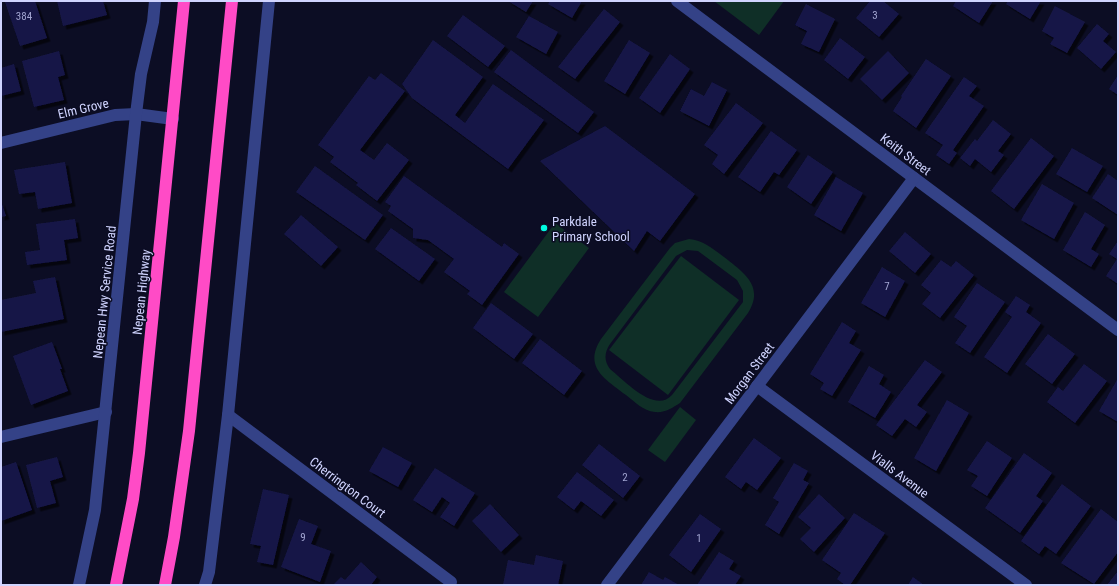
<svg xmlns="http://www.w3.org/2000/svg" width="1119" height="586" font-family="'Roboto Condensed',sans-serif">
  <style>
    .green { fill: #0f2f27; fill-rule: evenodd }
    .building { fill: #171747; filter: url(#shadow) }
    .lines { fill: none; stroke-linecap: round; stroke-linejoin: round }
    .minor { stroke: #344287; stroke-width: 12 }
    .highway { stroke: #ff4bc6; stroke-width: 12 }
    .poi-dot { fill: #00fbe1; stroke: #0c0d24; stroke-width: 1.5 }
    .labels { text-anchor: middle; stroke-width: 3; stroke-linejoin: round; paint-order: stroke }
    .number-label { font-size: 11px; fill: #a2a5d1 }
    .street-label { font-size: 13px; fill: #d0d4ff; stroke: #0c0d24 }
    .poi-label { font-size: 13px; fill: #d0d4ff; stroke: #0c0d24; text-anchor: start }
  </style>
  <defs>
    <filter id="shadow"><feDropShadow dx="3.5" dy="3.5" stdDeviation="0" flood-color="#0009"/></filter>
  </defs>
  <rect width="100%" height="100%" fill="#0c0d24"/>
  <!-- green -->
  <g class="green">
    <path d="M714,1H784L759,35Z"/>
    <path d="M555,223L589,248L538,317L504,292Z"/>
    <path d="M689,239C703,240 713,249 724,257C743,272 765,286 748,313L680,403C672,408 665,413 655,412C643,411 634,401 626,395C605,379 583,367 601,339L670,248L675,243ZM687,250L698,251L737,280L743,291V302L672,395C655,414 625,381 610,369C604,361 604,353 610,344L676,256Z"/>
    <path d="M681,256L739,300L668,395L609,350Z"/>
    <path d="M680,407L696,420L665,462L648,450Z"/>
  </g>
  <!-- building -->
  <g class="building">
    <path d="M10,1H35L47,38L20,46L5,2Z"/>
    <path d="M57,1H103L107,15L63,26Z"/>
    <path d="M508,1H533L526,12Z"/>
    <path d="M550,1H582L572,18L548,4Z"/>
    <path d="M870,1H883L899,14L879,37L856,18Z"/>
    <path d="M956,1H993L979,23L953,6Z"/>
    <path d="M1008,1H1041L1030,19L1006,4Z"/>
    <path d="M806,4L835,19L819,52L801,44L807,31L795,25Z"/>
    <path d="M1055,6L1085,22L1067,53L1050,44L1054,38L1042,31Z"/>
    <path d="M604,9L620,22L575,79L558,67Z"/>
    <path d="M463,15L505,46L488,67L447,36Z"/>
    <path d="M529,16L558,32L546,54L516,37Z"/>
    <path d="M1097,24L1109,34L1103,41L1116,52L1101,69L1077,48Z"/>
    <path d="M840,38L865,57L848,79L824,60Z"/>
    <path d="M433,40L483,77L455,115L465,123L493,84L544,120L508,169L412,98L402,84Z"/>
    <path d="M629,40L650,53L625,94L604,81Z"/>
    <path d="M511,50L594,112L578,133L494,72Z"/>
    <path d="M59,51L65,75L58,77L64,100L34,107L22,61Z"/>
    <path d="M888,51L909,73L882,100L860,79Z"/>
    <path d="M670,54L690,69L660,113L639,98Z"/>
    <path d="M926,59L951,76L916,128L893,111L902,97L901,96Z"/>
    <path d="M14,64L21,91L1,96V68Z"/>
    <path d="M381,73L405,91L360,150L374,160L387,143L409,160L377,201L356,185L358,183L330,162L334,157L318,145L369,76L375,80Z"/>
    <path d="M1118,75V95L1109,89Z"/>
    <path d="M964,77L977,86L969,96L984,106L953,150L957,153L949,164L936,155L943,145L925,133Z"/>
    <path d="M712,82L727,90L709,126L680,111L691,89L704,96Z"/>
    <path d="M736,103L763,123L724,174L712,164L718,155L704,145Z"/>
    <path d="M993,120L1011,134L998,151L1004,155L991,172L975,159L970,166L960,158L975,139L977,141Z"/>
    <path d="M605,126L695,194L660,241L647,231L634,251L540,161Z"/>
    <path d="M771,131L797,150L779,175L774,172L760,192L738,177Z"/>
    <path d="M1031,138L1054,156L1014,209L991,191Z"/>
    <path d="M1072,148L1103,166L1087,192L1056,174Z"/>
    <path d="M808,155L833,172L811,204L787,187Z"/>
    <path d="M65,162L72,203L38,209L35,192L19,194L14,170Z"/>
    <path d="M315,166L383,215L365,240L296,192Z"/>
    <path d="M1108,174L1118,181V215L1092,198Z"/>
    <path d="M404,176L502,247L504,243L519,254L482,305L467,294L470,291L444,272L454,259L428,240L413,238V229L388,211L391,206L385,202Z"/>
    <path d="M836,177L863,193L841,231L814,215Z"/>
    <path d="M1042,184L1074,203L1054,239L1021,220Z"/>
    <path d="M1,201L6,216L1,217Z"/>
    <path d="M1085,212L1105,225L1091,249L1099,254L1091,267L1063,250Z"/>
    <path d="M301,215L338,247L321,266L284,234Z"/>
    <path d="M75,219L78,238L64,240L67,260L27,265L25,252L40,250L36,224Z"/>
    <path d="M391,228L435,259L419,281L375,249Z"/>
    <path d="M905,232L931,254L915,273L889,251Z"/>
    <path d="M1118,241V284L1106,276L1117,259L1109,254Z"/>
    <path d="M941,260L951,267L956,261L974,275L940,318L922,304L931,293L921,285Z"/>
    <path d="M882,267L905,281L885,317L861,303Z"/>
    <path d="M55,277L64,319L1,332V300L36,293L33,281Z"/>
    <path d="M977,283L1005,302L970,353L955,343L967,326L954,317Z"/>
    <path d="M1016,296L1030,305L1026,312L1041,323L1007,373L984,357L1012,317L1005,312Z"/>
    <path d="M491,303L533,334L514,359L473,328Z"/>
    <path d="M842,322L856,331L849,343L861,350L832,396L820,389L824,383L810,374Z"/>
    <path d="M1048,334L1075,354L1052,384L1025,364Z"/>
    <path d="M540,339L582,371L564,395L522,363Z"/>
    <path d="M52,342L62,369H60L68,391L31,405L13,356Z"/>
    <path d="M925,360L942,372L917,405L927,412L916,427L905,419L892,436L876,425Z"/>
    <path d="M1084,364L1107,381L1075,423L1047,402L1058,387L1063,391Z"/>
    <path d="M869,366L884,375L879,384L891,392L875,418L848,402Z"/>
    <path d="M1117,380L1118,381V422L1099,411Z"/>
    <path d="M947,400L969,413L936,471L914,458Z"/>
    <path d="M754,438L781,458L757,490L746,482L741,489L725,477Z"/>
    <path d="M987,441L1012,458L987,496L971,486L978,476L967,470Z"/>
    <path d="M599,444L640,476L623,498L582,465Z"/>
    <path d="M383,447L412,463L398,487L369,471Z"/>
    <path d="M1024,453L1052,473L1036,496L1043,501L1020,533L985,508Z"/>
    <path d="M57,457L63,477L50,481L56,503L37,508L26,465Z"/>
    <path d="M16,462L32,510L1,521V467Z"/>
    <path d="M794,463L808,471L803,480L809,483L779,534L765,525L779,502L773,498Z"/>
    <path d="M435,468L475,493L454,526L440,517L450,503L442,497L432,512L413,500Z"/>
    <path d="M577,472L614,500L601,516L581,501L574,510L557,497Z"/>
    <path d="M1062,484L1091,506L1056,554L1045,546L1039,554L1021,541Z"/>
    <path d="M263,489L289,495L273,565L257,562L261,546L250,544Z"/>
    <path d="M819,494L845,518L814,552L800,539L811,528L798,517Z"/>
    <path d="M490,504L519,535L501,552L472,521Z"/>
    <path d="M1101,509L1118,522V552L1094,584L1061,563Z"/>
    <path d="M854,513L885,533L850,585H845L837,579L841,573L822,560Z"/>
    <path d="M700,514L721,529L691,572L669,555Z"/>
    <path d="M299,519L318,526L311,544L331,551L320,582L281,567Z"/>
    <path d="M719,552L734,561L729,569L741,576L735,585H697Z"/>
    <path d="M536,555L563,561L558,585H503L508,560L534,565Z"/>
    <path d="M361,562L377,577L371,585H333L341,577L345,580Z"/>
    <path d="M1118,571V585H1107Z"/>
    <path d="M649,572L663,580L665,577L679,585H641Z"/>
    <path d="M913,577L924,585H908Z"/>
  </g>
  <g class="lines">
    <!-- minor -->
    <g class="minor">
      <path d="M677,1L1118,330"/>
      <path d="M1,143L115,115L136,114L173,119"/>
      <path d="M757,386L1026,585"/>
      <path d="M228,415L451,582"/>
      <path d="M1,437L106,412"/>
      <path d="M79,585L95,510L136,114L141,74L153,22L155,1"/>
      <path d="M205,585L209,572L228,415L269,1"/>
      <path d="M607,585L914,178"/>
    </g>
    <!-- highway -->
    <g class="highway">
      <path d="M116,585L133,499L139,453L184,1"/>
      <path d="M165,585L174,537L189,431L232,1"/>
    </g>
  </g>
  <!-- markers -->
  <circle class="poi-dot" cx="544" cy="228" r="4"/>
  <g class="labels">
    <!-- number labels -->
    <g class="number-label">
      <text x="875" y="19">3</text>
      <text x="24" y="20">384</text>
      <text x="887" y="290">7</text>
      <text x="625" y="481">2</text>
      <text x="303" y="541">9</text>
      <text x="699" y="542">1</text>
    </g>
    <!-- street labels -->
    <g class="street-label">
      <text transform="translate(83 108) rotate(-13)" y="5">Elm Grove</text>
      <text transform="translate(906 154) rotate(37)" y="5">Keith Street</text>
      <text transform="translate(104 292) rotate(-84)" y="5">Nepean Hwy Service Road</text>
      <text transform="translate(141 292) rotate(-84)" y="5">Nepean Highway</text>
      <text transform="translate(749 373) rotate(-53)" y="5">Morgan Street</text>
      <text transform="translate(900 474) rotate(37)" y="5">Vialls Avenue</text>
      <text transform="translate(348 487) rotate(37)" y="5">Cherrington Court</text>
    </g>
    <!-- poi labels -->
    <g class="poi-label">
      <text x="552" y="226">Parkdale<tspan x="552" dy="15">Primary School</tspan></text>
    </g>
  </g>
  <!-- border -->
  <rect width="1119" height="586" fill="none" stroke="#d0d4ff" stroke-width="4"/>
</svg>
